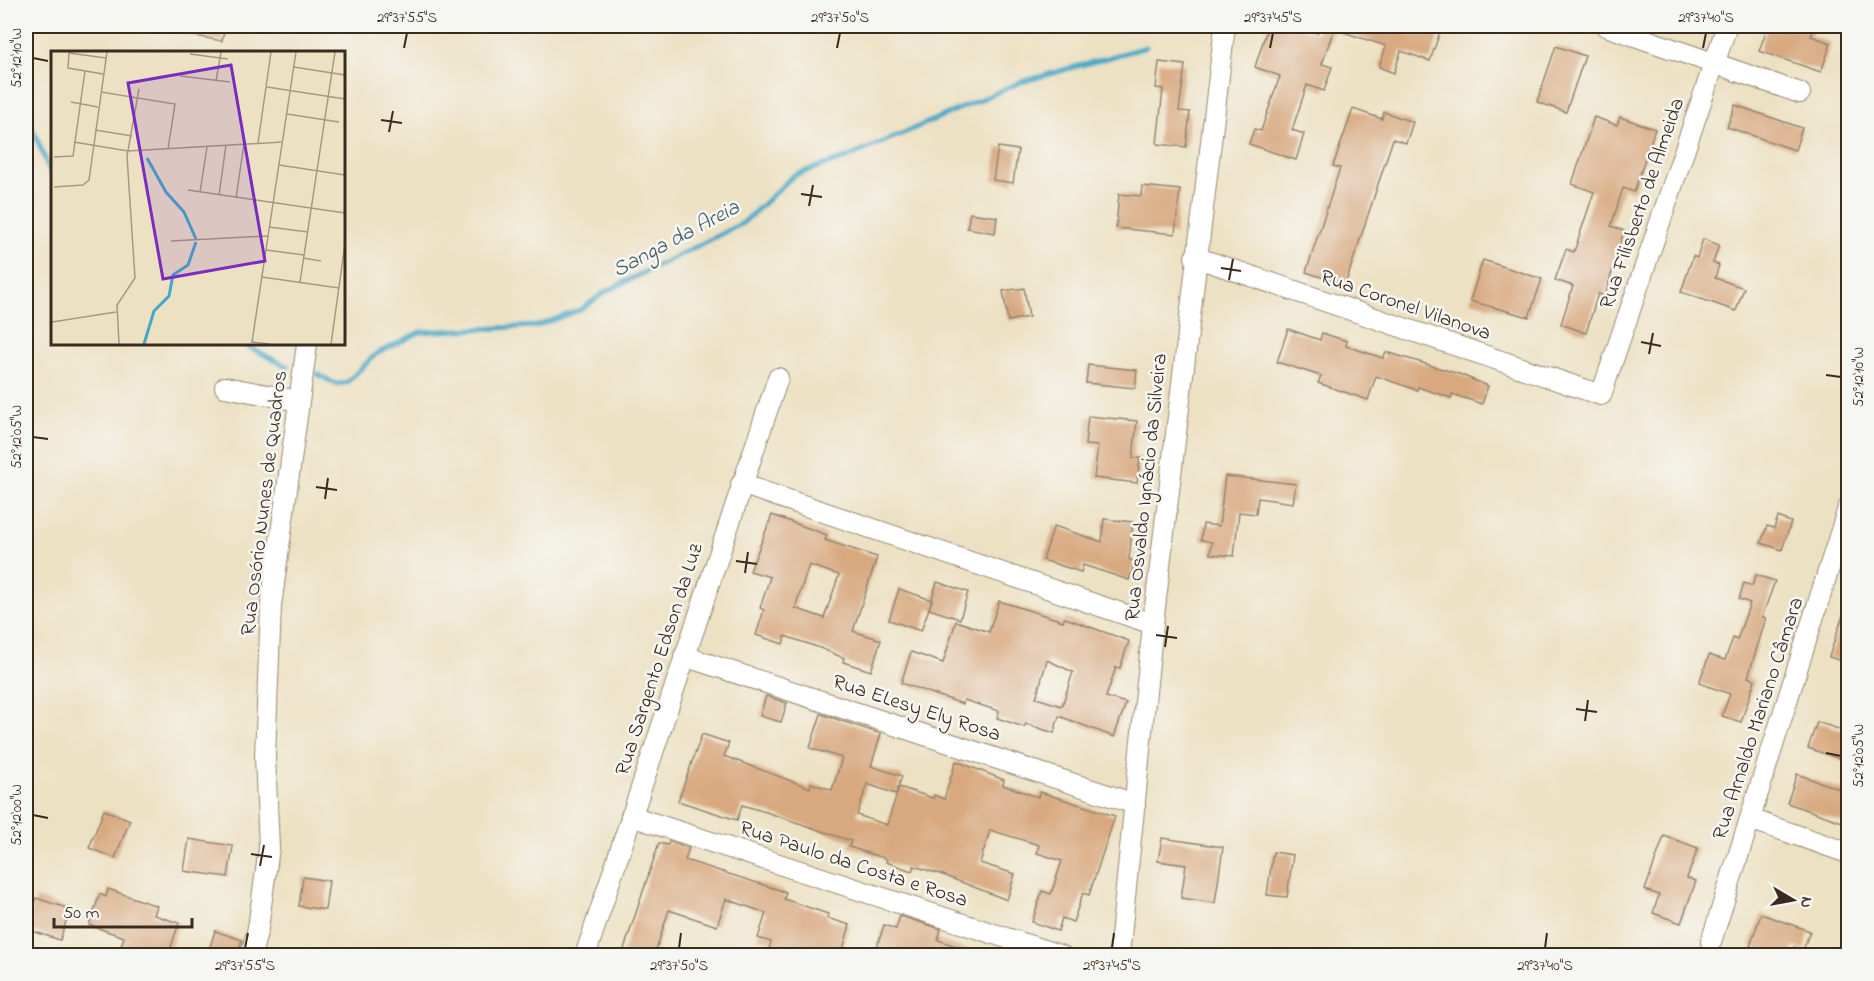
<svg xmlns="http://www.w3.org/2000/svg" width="1874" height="981" font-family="'Indie Flower',sans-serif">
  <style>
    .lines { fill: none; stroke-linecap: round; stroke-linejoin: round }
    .stream { stroke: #47a7c6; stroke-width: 5 }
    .building { fill: #d8a97f; fill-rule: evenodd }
    .minor-casing { stroke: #948670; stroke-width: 22 }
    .minor { stroke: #fff; stroke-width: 20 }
    .ticks { fill: none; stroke: #3b2a1e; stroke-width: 2 }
    .labels { text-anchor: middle; stroke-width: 5; stroke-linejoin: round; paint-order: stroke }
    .street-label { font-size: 21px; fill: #3b2a1e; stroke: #f6f6f2 }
    .water-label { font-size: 22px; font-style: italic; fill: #405c61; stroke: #f6f6f2 }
    .inset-river { fill: none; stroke: #47a7c6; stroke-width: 3 }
    .inset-road { fill: none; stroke: #a69881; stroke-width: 1.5 }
    .view { fill: #7b2cbf; fill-opacity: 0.15; stroke: #7b2cbf; stroke-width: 3 }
    .inset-edge { fill: none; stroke: #3b2a1e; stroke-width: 3 }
    .neatline { fill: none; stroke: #3b2a1e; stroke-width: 2 }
    .ticks-label { font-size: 15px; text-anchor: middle; fill: #3b2a1e }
  </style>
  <rect width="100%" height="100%" fill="#f6f6f2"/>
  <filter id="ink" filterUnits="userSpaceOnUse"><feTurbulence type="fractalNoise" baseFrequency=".0167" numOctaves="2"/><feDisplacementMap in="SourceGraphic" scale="12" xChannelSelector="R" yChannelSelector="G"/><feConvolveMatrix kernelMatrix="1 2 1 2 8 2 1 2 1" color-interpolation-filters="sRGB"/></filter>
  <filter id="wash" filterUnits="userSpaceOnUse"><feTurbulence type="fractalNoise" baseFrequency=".008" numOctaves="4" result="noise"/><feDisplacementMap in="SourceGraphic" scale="24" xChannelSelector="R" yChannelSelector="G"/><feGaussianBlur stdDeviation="1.35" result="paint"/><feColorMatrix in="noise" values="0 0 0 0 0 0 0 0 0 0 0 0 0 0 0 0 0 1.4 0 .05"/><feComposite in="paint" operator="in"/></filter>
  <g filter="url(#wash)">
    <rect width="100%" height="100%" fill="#ede1c3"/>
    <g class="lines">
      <!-- stream -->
      <g class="stream">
        <path d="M26,113L52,176"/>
        <path d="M243,344L288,367"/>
        <path d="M317,374L336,384L346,383L376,354L420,332L537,326L582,309L605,292L743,223L794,175L846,158L1021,82L1146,47"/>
      </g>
    </g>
    <g id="blocks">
      <!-- building -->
      <g class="building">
        <path d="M179,26H225L222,41L178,33Z"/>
        <path d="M1268,26H1293L1317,33L1318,26H1442L1430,61L1401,51L1394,73L1379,67L1386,46L1334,29L1322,64L1332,67L1324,91L1307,85L1292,130L1304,134L1296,160L1249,144L1254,129L1261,131L1280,76L1255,67Z"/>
        <path d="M1768,26H1815L1811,36L1831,43L1821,72L1759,51Z"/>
        <path d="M1556,46L1585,56L1566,112L1537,102Z"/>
        <path d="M1159,62L1185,65L1179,111L1190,112L1186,147L1157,144L1163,89L1156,88Z"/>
        <path d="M1735,105L1802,128L1795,150L1727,127Z"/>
        <path d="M1353,109L1382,119L1384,112L1413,122L1406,143L1393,139L1345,285L1306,272L1340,168L1333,166Z"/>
        <path d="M1594,117L1617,125L1620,117L1655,129L1634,192L1623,188L1611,226L1624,231L1605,296L1598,294L1586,333L1561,324L1573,286L1555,280L1566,249L1574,252L1594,192L1572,184Z"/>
        <path d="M998,147L1018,150L1013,183L993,180Z"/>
        <path d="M1142,186L1180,190L1175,234L1116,228L1119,194L1141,196Z"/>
        <path d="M970,213L997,217L995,233L967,228Z"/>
        <path d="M1703,239L1719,245L1713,263L1719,265L1715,278L1744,288L1736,311L1681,292L1693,256L1697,258Z"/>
        <path d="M1483,260L1542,279L1529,317L1470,301Z"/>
        <path d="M1024,288L1029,317L1008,321L1003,291Z"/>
        <path d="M1288,329L1320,340L1322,333L1347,341L1346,346L1383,358L1386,352L1459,374L1488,386L1482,404L1452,394L1451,398L1418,387L1417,390L1376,376L1368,400L1318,383L1321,376L1277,362Z"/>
        <path d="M1088,365L1137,370L1135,388L1086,383Z"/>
        <path d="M1088,416L1137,421L1133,458H1140L1137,483L1094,478L1098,446L1085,445Z"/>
        <path d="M1225,476L1296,484L1293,503L1258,498L1256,514L1239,512L1234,556L1210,554L1212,542L1201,540L1203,524L1219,526Z"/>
        <path d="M772,515L827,535L825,540L877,557L853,631L881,640L871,671L843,662L844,658L820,648L785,636L783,644L756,635L764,610L760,608L770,577L750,571ZM809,565L839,575L824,618L795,608Z"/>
        <path d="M1778,517L1791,522L1782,550L1761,543L1767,526L1774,528Z"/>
        <path d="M1104,519L1133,522L1129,559L1135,562L1129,580L1083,565L1081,572L1043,560L1054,526L1102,542Z"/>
        <path d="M1756,575L1775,581L1762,617L1766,618L1748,677L1755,680L1741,722L1722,716L1730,694L1699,683L1709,655L1725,660L1733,638L1737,640L1750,603L1739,599L1744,583L1752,586Z"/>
        <path d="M937,582L968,592L960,619L929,609Z"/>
        <path d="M899,589L932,600L921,631L889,620Z"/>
        <path d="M999,601L1063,621L1065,618L1129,641L1120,668L1116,667L1106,697L1126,703L1114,737L1059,716L1054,733L1026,724L1024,727L997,718L999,711L964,700L963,704L901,683L911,652L943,663L956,621L989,632ZM1047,660L1073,672L1062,706L1036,698Z"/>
        <path d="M1846,606L1848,607V663L1829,657Z"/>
        <path d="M766,696L787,703L781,722L760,716Z"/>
        <path d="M821,714L881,734L871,766L902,776L896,794L867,784L857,815L887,825L899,787L933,798L934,795L944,799L956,761L1004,780L1003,785L1038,797L1040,792L1115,816L1089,895L1083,893L1073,922L1062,918L1058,931L1032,922L1042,891L1051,894L1062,861L1037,853L1039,845L990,830L980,863L1015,874L1007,900L943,875L914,866L912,871L886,862L887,859L849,847L851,841L766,812L742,805L737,820L678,801L702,734L729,743L724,756L810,788L811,783L832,790L842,758L810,748Z"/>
        <path d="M1817,722L1848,732V762L1808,748Z"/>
        <path d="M1797,774L1848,792V824L1787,803Z"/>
        <path d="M104,810L130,820L115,858L89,848Z"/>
        <path d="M1664,836L1698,848L1687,878L1696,881L1681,923L1653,913L1659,895L1645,890Z"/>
        <path d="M1162,838L1223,847L1215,903L1181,898L1186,865L1158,861Z"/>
        <path d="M189,839L233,846L228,877L184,871Z"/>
        <path d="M669,841L689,848L685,860L786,892L784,899L828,914L827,918L850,925L841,956H767L771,942L758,938L766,913L726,899L717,926L669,910L654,956H633L623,952L659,843L668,845Z"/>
        <path d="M1273,852L1293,855L1287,897L1267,895Z"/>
        <path d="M303,877L329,881L325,910L299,906Z"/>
        <path d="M108,889L157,906L154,915L179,923L168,956H118L124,937L89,925L100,894L106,897Z"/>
        <path d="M36,898L70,909L60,940L26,929Z"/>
        <path d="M1761,914L1810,931L1803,950L1794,947L1792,956H1777L1750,946Z"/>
        <path d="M900,916L941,929L938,940L977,953V956H874L884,925L896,929Z"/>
        <path d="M215,931L242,940L237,956H207Z"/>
      </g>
    </g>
  </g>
  <g filter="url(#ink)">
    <use href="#blocks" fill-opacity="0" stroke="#948670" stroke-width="1.5"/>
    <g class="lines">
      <!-- minor casing -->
      <g class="minor-casing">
        <g id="minor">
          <path d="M1606,26L1800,93"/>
          <path d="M1195,257L1601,395L1727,26"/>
          <path d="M225,387L299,401"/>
          <path d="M741,484L1153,624"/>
          <path d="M684,656L1135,804"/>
          <path d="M631,816L1062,956"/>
          <path d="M1750,819L1848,853"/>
          <path d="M1711,942L1848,508"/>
          <path d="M251,956L258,928L269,848L265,756L271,606L307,344"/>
          <path d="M585,956L778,378"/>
          <path d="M1119,956L1153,624L1225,26"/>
        </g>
      </g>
      <!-- minor -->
      <use href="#minor" class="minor"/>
    </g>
  </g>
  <!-- ticks -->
  <path class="ticks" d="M404,48L407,33M837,48L840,33M1270,48L1273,33M1703,48L1706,33M33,58L48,61M381,120L402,123M389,132L393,111M801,194L822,197M809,206L813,185M1221,268L1241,271M1229,280L1233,259M1641,342L1661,346M1649,354L1653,333M1826,375L1841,377M33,437L48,439M316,487L337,490M325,499L328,478M736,561L757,564M745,573L748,552M1156,635L1177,638M1165,647L1168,626M1576,709L1597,712M1585,721L1588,700M1826,753L1841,756M33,815L48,818M251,854L272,857M260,866L264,845M245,948L248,933M679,948L681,933M1112,948L1114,933M1545,948L1547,933"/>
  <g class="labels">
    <!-- street labels -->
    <g class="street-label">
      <text transform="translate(1641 203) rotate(-71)" y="7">Rua Filisberto de Almeida</text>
      <text transform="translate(1406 304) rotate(19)" y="7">Rua Coronel Vilanova</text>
      <text transform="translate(1145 487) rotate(-84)" y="7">Rua Osvaldo Ignácio da Silveira</text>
      <text transform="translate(263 503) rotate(-83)" y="7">Rua Osório Nunes de Quadros</text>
      <text transform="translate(658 659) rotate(-72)" y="7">Rua Sargento Edson da Luz</text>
      <text transform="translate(917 707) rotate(18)" y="7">Rua ELesy Ely Rosa</text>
      <text transform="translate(1757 718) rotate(-72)" y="7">Rua Arnaldo Mariano Câmara</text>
      <text transform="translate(854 863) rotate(18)" y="7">Rua Paulo da Costa e Rosa</text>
    </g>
    <!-- water labels -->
    <g class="water-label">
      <text transform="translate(675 237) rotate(-28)" y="8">Sanga da Areia</text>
    </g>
  </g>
  <!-- overview -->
  <g transform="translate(51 51)">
    <rect width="294" height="294" fill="#ede1c3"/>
    <path class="inset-river" d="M96,107L115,141L133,161L145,188M93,293L103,260L118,245L122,224L137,214L145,191"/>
    <path class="inset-road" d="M18,1L17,17L52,23M18,2L55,7M139,3L177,8M243,16L294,24M129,25L179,31M165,30L170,1M216,36L294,48M50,41L124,53L117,98M20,51L47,56M236,63L288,71M44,79L81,85M23,91L77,100L232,91M207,92L220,1M3,106L22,105L34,20M228,114L294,124M3,136L32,134L38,129L56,1M137,139L294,162M149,141L156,96M168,144L175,94M185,147L193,93M218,176L257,181M120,190L217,185M215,199L253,204M252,207L270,210M211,226L288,237M249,231L284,1M1,271L65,261M68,293L66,254L84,227L76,105L88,38M219,293L201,291L245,1M280,293L294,193"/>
    <path class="view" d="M180,14L214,210L112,228L77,32Z"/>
    <rect width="294" height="294" class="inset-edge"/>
  </g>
  <!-- margin -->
  <rect width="1874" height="981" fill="none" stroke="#f6f6f2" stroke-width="66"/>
  <!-- north arrow -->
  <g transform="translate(1793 900) rotate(100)" stroke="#f6f6f2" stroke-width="4.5" paint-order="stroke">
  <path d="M0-4.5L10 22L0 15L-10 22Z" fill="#3b2a1e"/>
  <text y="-9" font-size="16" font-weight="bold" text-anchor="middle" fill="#3b2a1e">N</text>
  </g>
  <!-- scale -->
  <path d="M54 918v9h138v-9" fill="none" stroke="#3b2a1e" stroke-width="3"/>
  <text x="63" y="918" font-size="18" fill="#3b2a1e" stroke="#f6f6f2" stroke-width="4.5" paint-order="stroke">50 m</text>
  <rect x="33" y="33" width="1808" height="915" class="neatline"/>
  <g class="ticks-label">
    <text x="407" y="22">29°37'55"S</text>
    <text x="840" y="22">29°37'50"S</text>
    <text x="1273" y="22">29°37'45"S</text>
    <text x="1706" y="22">29°37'40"S</text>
    <text transform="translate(16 58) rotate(-90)" y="5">52°12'10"W</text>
    <text transform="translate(1858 377) rotate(-90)" y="5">52°12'10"W</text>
    <text transform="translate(16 437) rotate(-90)" y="5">52°12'05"W</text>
    <text transform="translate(1858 756) rotate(-90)" y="5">52°12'05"W</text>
    <text transform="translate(16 815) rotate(-90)" y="5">52°12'00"W</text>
    <text x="245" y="970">29°37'55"S</text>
    <text x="679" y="970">29°37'50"S</text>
    <text x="1112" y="970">29°37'45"S</text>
    <text x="1545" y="970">29°37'40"S</text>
  </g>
</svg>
